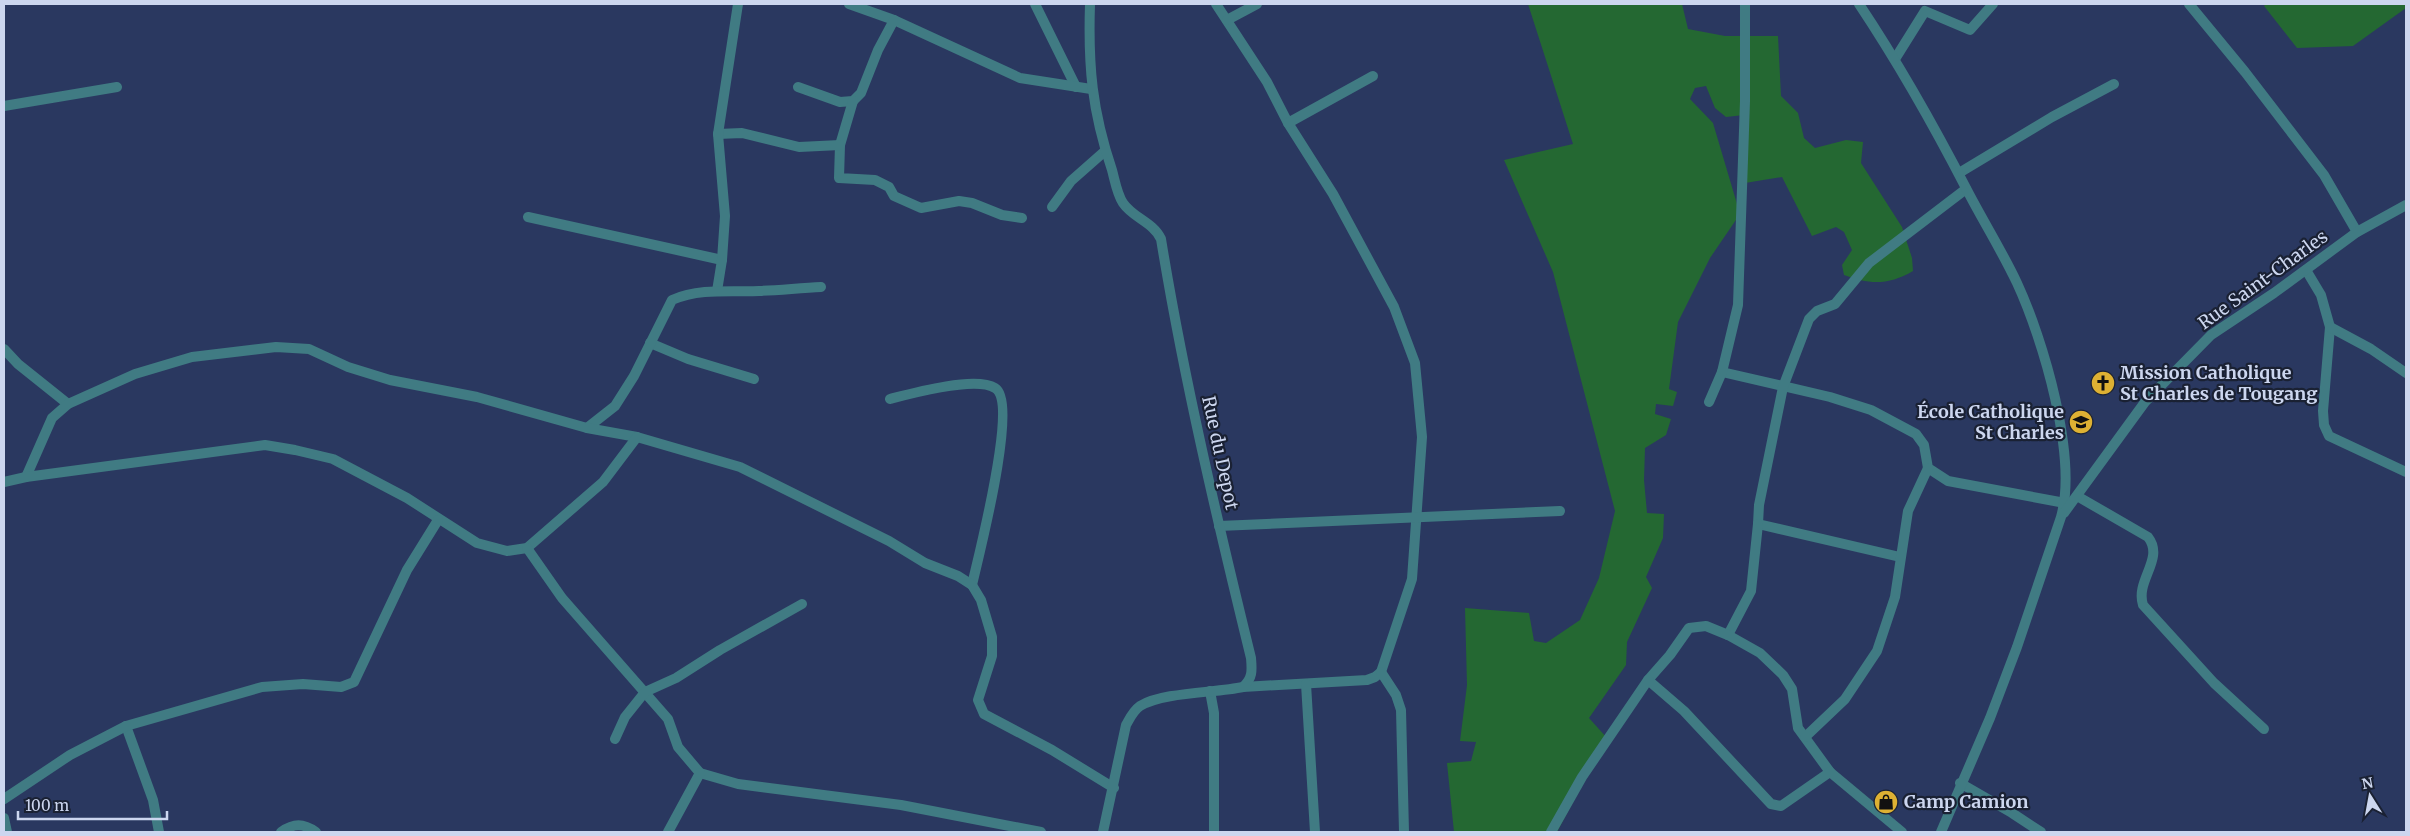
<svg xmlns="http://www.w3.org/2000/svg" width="2410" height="836" font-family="Merriweather,serif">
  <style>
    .green { fill: #246832 }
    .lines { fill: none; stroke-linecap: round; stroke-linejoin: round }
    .minor { stroke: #407b83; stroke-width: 10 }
    .tertiary { stroke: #407b83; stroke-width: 10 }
    .labels { text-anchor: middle; stroke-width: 4.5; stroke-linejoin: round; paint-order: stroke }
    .street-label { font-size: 18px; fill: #ccd6ef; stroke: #1a2133 }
    .poi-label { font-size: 18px; font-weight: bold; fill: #ccd6ef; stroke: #1a2133; text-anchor: start }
  </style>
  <rect width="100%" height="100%" fill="#2a3860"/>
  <!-- green -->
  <g class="green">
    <path d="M1528,4H1682L1688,29L1725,36H1778L1781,96L1798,113L1804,138L1815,148L1846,140L1863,142L1861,163L1902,227L1912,258L1913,271C1889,285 1870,285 1844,275L1842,265L1852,250L1844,232L1836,227L1812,236L1782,177L1745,183L1744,115L1726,117L1715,108L1706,86L1695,88L1690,99L1713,123L1740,214L1710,258L1678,322L1669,389L1677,392L1673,406L1656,404L1655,414L1671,419L1666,435L1645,448L1644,480L1647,513L1664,514L1663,538L1646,577L1652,588L1627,642L1626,665L1589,718L1607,738L1557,832H1454L1447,763L1471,761L1476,742L1460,741L1467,685L1465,608L1529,613L1534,641L1546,643L1580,620L1599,578L1615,511L1553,272L1504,160L1573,144Z"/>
    <path d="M2266,4H2406V8L2353,46L2297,48L2264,6Z"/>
  </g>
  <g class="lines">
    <!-- minor -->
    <g class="minor">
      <path d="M849,4L894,20"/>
      <path d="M1035,4L1076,87"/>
      <path d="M1216,4L1267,82L1288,123L1333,194L1394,307L1415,363L1422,437L1412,579L1381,672L1375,677L1367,680L1243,687"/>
      <path d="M2189,4L2245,72L2324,175L2357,232"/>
      <path d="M1227,20L1257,4"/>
      <path d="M1895,59L1925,11L1970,30L1993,4"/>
      <path d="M798,87L840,102L853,101L861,93L878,50L894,20L1020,78L1091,89"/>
      <path d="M853,101L840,145L839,178L875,180L889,187L894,196L921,208L959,201L972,203L1002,215L1022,218"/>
      <path d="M4,106L117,87"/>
      <path d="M1288,123L1373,76"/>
      <path d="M718,134L742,133L799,147L840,145"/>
      <path d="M1959,173L2052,117L2114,84"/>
      <path d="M1052,207L1071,181L1105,151"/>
      <path d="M528,217L722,260"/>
      <path d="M2306,270L2321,295L2330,327L2323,411L2324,425L2329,436L2406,472"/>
      <path d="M717,291L722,260L725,216L718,134L738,4"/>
      <path d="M2330,327L2371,349L2406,373"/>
      <path d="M650,343L688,359L754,379"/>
      <path d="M4,349L18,364L68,404"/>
      <path d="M1722,372L1830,397L1871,410L1916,434L1924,445L1928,468L1948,481L2065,503"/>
      <path d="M890,399C913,393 975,376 995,388C1019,402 978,558 972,585"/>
      <path d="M1709,402L1722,372L1738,305L1745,101V4"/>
      <path d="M587,428L615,406L634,376L672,300C700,288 730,292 759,291C780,290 801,288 821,287"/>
      <path d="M26,477L52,418L68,404L135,374L192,357L276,347L309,349L348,367L390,380L477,397L587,428L637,437L740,467L889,541L925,563L958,576L972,585L981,600L992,637V656L978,700L984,714L1052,750L1114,788"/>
      <path d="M4,482L26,477L265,445L295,450L333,459L407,498L477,543L507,551L527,548L603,482L637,437"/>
      <path d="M2077,496L2148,537C2165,559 2135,580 2143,605L2214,683L2264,729"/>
      <path d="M1219,526L1560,511"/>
      <path d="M527,548L562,598L668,719L678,747L700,773L738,784L901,805L1041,832"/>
      <path d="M1900,557L1758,524L1759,505L1783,387L1809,319L1817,311L1835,304L1869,263L1966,189"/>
      <path d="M1728,635L1751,591L1758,524"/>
      <path d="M1381,672L1396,695L1401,710L1404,832"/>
      <path d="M1648,680L1670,655L1689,628L1706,626L1728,635L1760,653L1783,675L1792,689L1798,728L1830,772"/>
      <path d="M1306,684L1315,832"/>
      <path d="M1210,691L1214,713V832"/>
      <path d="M126,726L153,800L159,832"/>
      <path d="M1805,737L1845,699L1877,651L1895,597L1908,511L1928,468"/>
      <path d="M615,739L625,717L645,692L676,678L720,650L802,604"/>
      <path d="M1960,783L2012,813L2041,832"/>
      <path d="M4,799L70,755L126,726L262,687L303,684L341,687L354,682L407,570L438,520"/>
      <path d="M4,818L7,832"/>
      <path d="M281,832C294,823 303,823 316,832"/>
      <path d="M668,832L700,773"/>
      <path d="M1551,832L1582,777L1648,680L1684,711L1771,804L1781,806L1830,772L1902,832"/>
    </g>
    <!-- tertiary -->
    <g class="tertiary">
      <path d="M1090,4C1088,66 1092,111 1112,170C1115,181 1117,194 1123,203C1133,218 1153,222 1161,239C1184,380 1217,519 1251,658C1252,670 1253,678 1243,687C1215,693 1163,692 1140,706C1133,711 1130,718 1126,725L1103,832"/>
      <path d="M1859,4C1899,64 1934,126 1967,190C1983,221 2002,251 2017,283C2043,339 2078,457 2061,517L2017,647L1990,718L1941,832"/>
      <path d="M2064,513L2145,402L2211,335L2274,293L2357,232L2406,205"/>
    </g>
  </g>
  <!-- icons -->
  <defs>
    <g id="church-disc" transform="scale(1.25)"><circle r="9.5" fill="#deb133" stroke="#1a2133"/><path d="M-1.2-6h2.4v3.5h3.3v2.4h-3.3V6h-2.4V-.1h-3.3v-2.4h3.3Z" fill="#111"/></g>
    <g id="school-disc" transform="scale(1.25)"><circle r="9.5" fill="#deb133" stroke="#1a2133"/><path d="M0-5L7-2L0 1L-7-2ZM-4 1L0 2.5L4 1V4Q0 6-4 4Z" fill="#111"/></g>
    <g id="shop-disc" transform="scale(1.25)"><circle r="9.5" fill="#deb133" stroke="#1a2133"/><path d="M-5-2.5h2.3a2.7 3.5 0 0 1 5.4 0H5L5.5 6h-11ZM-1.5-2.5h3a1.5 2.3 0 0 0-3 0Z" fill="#111"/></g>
  </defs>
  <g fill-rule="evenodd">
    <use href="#church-disc" x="2103" y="383"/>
    <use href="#school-disc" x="2081" y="422"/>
    <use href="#shop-disc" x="1886" y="802"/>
  </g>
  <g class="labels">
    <!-- street labels -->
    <g class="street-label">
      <text transform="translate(2263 280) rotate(-36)" y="6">Rue Saint-Charles</text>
      <text transform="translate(1220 453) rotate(78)" y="6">Rue du Depot</text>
    </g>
    <!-- poi labels -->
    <g class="poi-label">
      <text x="2120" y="379">Mission Catholique<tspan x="2120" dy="21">St Charles de Tougang</tspan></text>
      <text x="2064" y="418" text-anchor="end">École Catholique<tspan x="2064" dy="21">St Charles</tspan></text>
      <text x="1904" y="808">Camp Camion</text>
    </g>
  </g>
  <!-- border -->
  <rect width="2410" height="836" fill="none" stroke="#ccd6ef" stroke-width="10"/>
  <!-- north arrow -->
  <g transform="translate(2370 796) rotate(349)" stroke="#1a2133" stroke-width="4" paint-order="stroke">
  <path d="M0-4L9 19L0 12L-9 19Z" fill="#ccd6ef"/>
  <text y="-8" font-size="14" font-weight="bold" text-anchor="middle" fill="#ccd6ef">N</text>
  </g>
  <!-- scale -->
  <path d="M18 811v8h149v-8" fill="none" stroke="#ccd6ef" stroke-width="2.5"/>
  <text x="25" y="811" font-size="15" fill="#ccd6ef" stroke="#1a2133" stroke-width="4" paint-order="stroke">100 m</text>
</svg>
